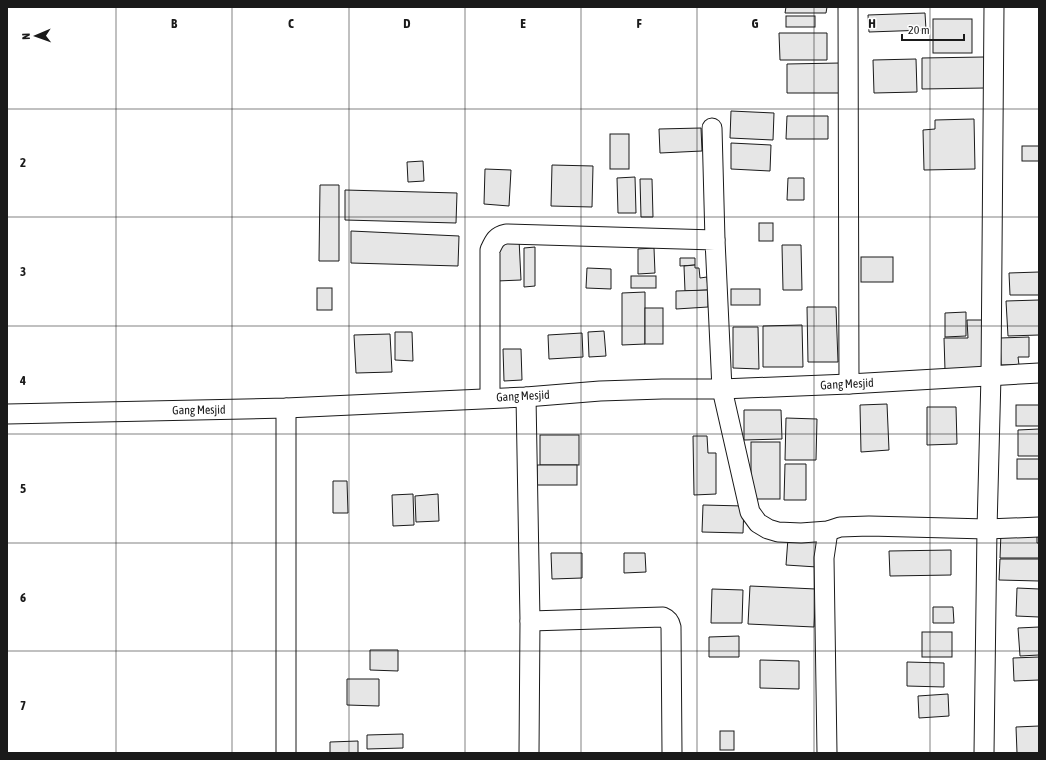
<svg xmlns="http://www.w3.org/2000/svg" width="1046" height="760" font-family="'Asap Condensed',sans-serif">
  <style>
    .building { fill: #e6e6e6; stroke: #1a1a1a }
    .lines { fill: none; stroke-linecap: round; stroke-linejoin: round }
    .minor-casing { stroke: #1a1a1a; stroke-width: 21 }
    .minor { stroke: #fff; stroke-width: 19 }
    .grid { fill: none; stroke: #1a1a1a; stroke-width: 1; stroke-opacity: 0.55 }
    .labels { text-anchor: middle; stroke-width: 3; stroke-linejoin: round; paint-order: stroke }
    .street-label { font-size: 12px; fill: #1a1a1a; stroke: #fff }
    .grid-label { font-size: 13px; text-anchor: middle; font-weight: bold; fill: #1a1a1a; stroke: #fff; stroke-width: 3; stroke-linejoin: round; paint-order: stroke }
  </style>
  <rect width="100%" height="100%" fill="#fff"/>
  <!-- building -->
  <g class="building">
    <path d="M786,7H827L826,13H785Z"/>
    <path d="M925,13L926,30L869,32L868,15Z"/>
    <rect x="786" y="16" width="29" height="11"/>
    <rect x="933" y="19" width="39" height="34"/>
    <path d="M779,33H827V60H780Z"/>
    <path d="M984,57L985,88L922,89V58Z"/>
    <path d="M916,59L917,92L874,93L873,60Z"/>
    <path d="M840,63V93H787V64Z"/>
    <path d="M731,111L774,113L773,140L730,138Z"/>
    <path d="M787,116H828V139H786Z"/>
    <path d="M974,119L975,169L924,170L923,130L935,129V120Z"/>
    <path d="M701,128L702,151L660,153L659,129Z"/>
    <rect x="610" y="134" width="19" height="35"/>
    <path d="M731,143L771,145L770,171L731,169Z"/>
    <rect x="1022" y="146" width="17" height="15"/>
    <path d="M423,161L424,181L408,182L407,162Z"/>
    <path d="M552,165L593,166L592,207L551,206Z"/>
    <path d="M485,169L511,170L509,206L484,204Z"/>
    <path d="M635,177L636,213H618L617,178Z"/>
    <path d="M788,178H804V200H787Z"/>
    <path d="M640,179H652L653,217H641Z"/>
    <path d="M320,185H339V261H319Z"/>
    <path d="M345,190L457,193L456,223L345,220Z"/>
    <rect x="759" y="223" width="14" height="18"/>
    <path d="M351,231L459,236L458,266L351,263Z"/>
    <path d="M519,239L521,280L497,281L496,240Z"/>
    <path d="M782,245H801L802,290H783Z"/>
    <path d="M535,247V286L524,287V248Z"/>
    <path d="M654,248L655,273L638,274V249Z"/>
    <rect x="861" y="257" width="32" height="25"/>
    <path d="M680,258H695V265L680,266Z"/>
    <path d="M695,265V268H699L700,278L707,277L708,290L685,291L684,266Z"/>
    <path d="M587,268L611,269V289L586,288Z"/>
    <path d="M1039,272V295H1010L1009,273Z"/>
    <rect x="631" y="276" width="25" height="12"/>
    <rect x="317" y="288" width="15" height="22"/>
    <rect x="731" y="289" width="29" height="16"/>
    <path d="M708,290V307L676,309V291Z"/>
    <path d="M645,292V344L622,345V293Z"/>
    <path d="M1039,300V335L1008,336L1006,301Z"/>
    <path d="M807,307H836L838,362H808Z"/>
    <rect x="645" y="308" width="18" height="36"/>
    <path d="M966,312V336L945,337V313Z"/>
    <path d="M967,320H983L985,369L945,370L944,338H968Z"/>
    <path d="M802,325L803,367H763V326Z"/>
    <path d="M733,327H758L759,369L733,368Z"/>
    <path d="M604,331L606,356L589,357L588,332Z"/>
    <path d="M395,332H412L413,361L395,360Z"/>
    <path d="M582,333L583,357L549,359L548,335Z"/>
    <path d="M390,334L392,372L356,373L354,335Z"/>
    <path d="M1029,337V357H1018L1019,365H1001L1000,338Z"/>
    <path d="M503,349H521L522,380L504,381Z"/>
    <path d="M887,404L889,450L861,452L860,405Z"/>
    <rect x="1016" y="405" width="23" height="21"/>
    <path d="M927,407H956L957,444L927,445Z"/>
    <path d="M744,410H781L782,439L744,440Z"/>
    <path d="M786,418L817,419L816,460H785Z"/>
    <path d="M1039,429V456H1018V430Z"/>
    <rect x="540" y="435" width="39" height="30"/>
    <path d="M693,436H707L708,453H716V494L694,495Z"/>
    <rect x="751" y="442" width="29" height="57"/>
    <rect x="1017" y="459" width="22" height="20"/>
    <path d="M785,464H806V500H784Z"/>
    <rect x="537" y="465" width="40" height="20"/>
    <path d="M333,481H347L348,513H333Z"/>
    <path d="M413,494L414,525L393,526L392,495Z"/>
    <path d="M438,494L439,521L416,522L415,496Z"/>
    <path d="M703,505L744,506L743,533L702,532Z"/>
    <path d="M1001,532H1037V543H1039V558H1000Z"/>
    <path d="M788,538L819,539L817,567L786,565Z"/>
    <path d="M951,550V575L890,576L889,551Z"/>
    <path d="M551,553H582V578L552,579Z"/>
    <path d="M624,553H645L646,572L624,573Z"/>
    <path d="M1000,559H1039V581L999,580Z"/>
    <path d="M750,586L816,589L814,627L748,624Z"/>
    <path d="M1017,588L1039,589V617L1016,616Z"/>
    <path d="M712,589L743,590L742,623H711Z"/>
    <path d="M933,607H953L954,623H933Z"/>
    <path d="M1039,627V655L1020,656L1018,628Z"/>
    <rect x="922" y="632" width="30" height="25"/>
    <path d="M739,636V657H709V637Z"/>
    <path d="M370,650H398V671L370,670Z"/>
    <path d="M1039,657V680L1014,681L1013,658Z"/>
    <path d="M760,660L799,661V689L760,688Z"/>
    <path d="M907,662L944,663V687L907,686Z"/>
    <path d="M347,679H379V706L347,705Z"/>
    <path d="M948,694L949,716L919,718L918,696Z"/>
    <path d="M1039,726V753H1017L1016,727Z"/>
    <rect x="720" y="731" width="14" height="19"/>
    <path d="M403,734V748L367,749V735Z"/>
    <path d="M358,741V753H330V742Z"/>
  </g>
  <g class="lines">
    <!-- minor casing -->
    <g class="minor-casing">
      <g id="minor">
        <path d="M848,7L849,384"/>
        <path d="M712,128L715,240"/>
        <path d="M526,397L530,621L529,753"/>
        <path d="M490,398V250C494,241 496,236 506,234L715,240L722,389L750,512L758,523L768,529L778,532L801,533L828,531L840,527L869,526L987,529L1039,527"/>
        <path d="M7,414L286,408L526,397L600,391L662,389H722L849,384L1039,373"/>
        <path d="M530,621L663,617C668,619 670,622 671,627L672,753"/>
        <path d="M286,753V408"/>
        <path d="M827,753L824,558L828,531"/>
        <path d="M984,753L987,529L991,376L994,7"/>
      </g>
    </g>
    <!-- minor -->
    <use href="#minor" class="minor"/>
  </g>
  <!-- grid -->
  <path class="grid" d="M116,7V753M232,7V753M349,7V753M465,7V753M581,7V753M697,7V753M814,7V753M930,7V753M7,109H1039M7,217H1039M7,326H1039M7,434H1039M7,543H1039M7,651H1039"/>
  <g class="labels">
    <!-- street labels -->
    <g class="street-label">
      <text transform="translate(847 384) rotate(-3)" y="4">Gang Mesjid</text>
      <text transform="translate(523 396) rotate(-3)" y="4">Gang Mesjid</text>
      <text transform="translate(199 410) rotate(-1)" y="4">Gang Mesjid</text>
    </g>
  </g>
  <g class="grid-label">
    <text x="174" y="28">B</text>
    <text x="291" y="28">C</text>
    <text x="407" y="28">D</text>
    <text x="523" y="28">E</text>
    <text x="639" y="28">F</text>
    <text x="755" y="28">G</text>
    <text x="872" y="28">H</text>
    <text x="23" y="167">2</text>
    <text x="23" y="276">3</text>
    <text x="23" y="385">4</text>
    <text x="23" y="493">5</text>
    <text x="23" y="602">6</text>
    <text x="23" y="710">7</text>
  </g>
  <!-- border -->
  <rect width="1046" height="760" fill="none" stroke="#1a1a1a" stroke-width="16"/>
  <!-- north arrow -->
  <g transform="translate(36 36) rotate(268)" stroke="#ffffff" stroke-width="3" paint-order="stroke">
  <path d="M0-3L7 15L0 10L-7 15Z" fill="#1a1a1a"/>
  <text y="-6" font-size="11" font-weight="bold" text-anchor="middle" fill="#1a1a1a">N</text>
  </g>
  <!-- scale -->
  <path d="M902 34v6h62v-6" fill="none" stroke="#1a1a1a" stroke-width="2"/>
  <text x="908" y="34" font-size="12" fill="#1a1a1a" stroke="#ffffff" stroke-width="3" paint-order="stroke">20 m</text>
</svg>
